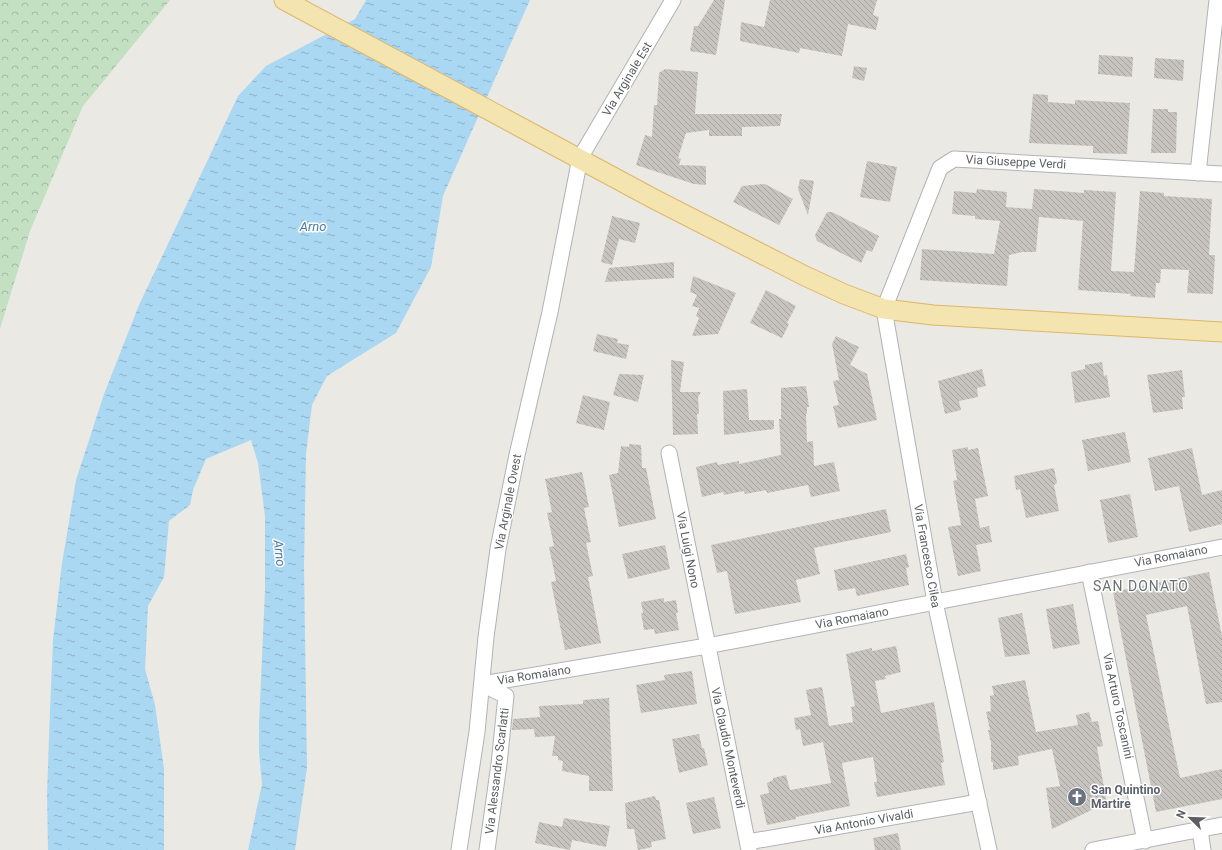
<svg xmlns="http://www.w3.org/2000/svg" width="1222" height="850" font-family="Roboto,sans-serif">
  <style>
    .forest { fill: url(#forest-crowns) }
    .water { fill: url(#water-ripples) }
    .building { fill: url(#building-back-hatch) }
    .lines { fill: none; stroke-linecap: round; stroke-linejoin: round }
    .minor-casing { stroke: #b0b3b6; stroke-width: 17 }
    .major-casing { stroke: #deb669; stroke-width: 21 }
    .minor { stroke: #fff; stroke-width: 15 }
    .major { stroke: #f4e4af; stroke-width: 19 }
    .labels { text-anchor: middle; stroke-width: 3; stroke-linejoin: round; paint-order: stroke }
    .street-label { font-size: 12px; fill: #5b5e61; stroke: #fff }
    .worship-label { font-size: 12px; font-weight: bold; fill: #5b616d; stroke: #fff; text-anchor: start }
    .water-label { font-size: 13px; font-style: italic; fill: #4b7ba3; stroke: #fff }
    .quarter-label { font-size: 14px; letter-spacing: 1px; fill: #6c7073; stroke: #fff }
  </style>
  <defs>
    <pattern id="forest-crowns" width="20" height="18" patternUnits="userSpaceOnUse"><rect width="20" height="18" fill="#c4e0c2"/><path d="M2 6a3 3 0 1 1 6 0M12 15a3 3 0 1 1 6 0" fill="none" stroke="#a2b9a1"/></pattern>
    <pattern id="water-ripples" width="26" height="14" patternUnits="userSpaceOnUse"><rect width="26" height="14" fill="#aad8f3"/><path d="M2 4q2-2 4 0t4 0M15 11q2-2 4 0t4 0" fill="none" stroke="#8db2c8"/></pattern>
    <pattern id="building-back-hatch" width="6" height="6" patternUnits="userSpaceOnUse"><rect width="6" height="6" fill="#c7c4bf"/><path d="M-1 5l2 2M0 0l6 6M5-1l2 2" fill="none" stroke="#a5a29f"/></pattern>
  </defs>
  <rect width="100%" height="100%" fill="#ebe9e3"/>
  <!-- forest -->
  <path class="forest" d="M0,0H170L83,106L30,231L0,329Z"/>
  <!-- water -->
  <path class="water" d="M366,0H530L443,196L431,267L396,333L327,376L312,405L306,454L304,566L307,768L295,850H248L262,784L259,753V724L265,590V516L258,463L251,440L206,459L193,490L190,505L169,521L164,577L148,606L145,669L155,705L164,769V850H48L47,794L50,710L53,640L62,563L76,480L104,394L139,305L238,96L266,66L355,19Z"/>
  <!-- building -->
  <g class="building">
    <path d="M714,0H725L716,55L690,51L694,26H698Z"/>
    <path d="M770,0H877L873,15L879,17L876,30L848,24L842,56L800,48L799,53L740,41L741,22L764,27Z"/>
    <path d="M1099,55L1133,57L1132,77L1098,74Z"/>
    <path d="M1155,58L1184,60L1183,81L1154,78Z"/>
    <path d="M854,66L867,68L864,81L852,78Z"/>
    <path d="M665,69L698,72L695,114H782L780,126L742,127V136H709V130L686,133L678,158L681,159L679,165L706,166V185L694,184L636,165L645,135L652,137L654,105H657L659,73Z"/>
    <path d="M1033,94L1048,95V102L1075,104V100L1130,103L1127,154L1093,153V146L1029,143Z"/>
    <path d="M1153,109H1168V112H1177L1176,153H1151Z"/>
    <path d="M867,161L897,167L890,202L860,197Z"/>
    <path d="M800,179L814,181L808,215L798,189Z"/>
    <path d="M765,184L793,199L779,225L733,202L742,186Z"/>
    <path d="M977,189L1007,192L1006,207L1032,209L1034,189L1084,193V190L1116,192L1111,271L1134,272L1140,191L1164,193V196L1212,199L1209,255H1215L1213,294L1187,293L1189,270L1161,269L1160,283H1156L1155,298L1130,296L1131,294L1078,290L1083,221L1039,217L1036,252H1022L1009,255L1007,286L920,280L922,249L994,254L1000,221L975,219V216L952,214L954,191L976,193Z"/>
    <path d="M827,212H832L879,236L872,252L867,250L861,263L817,241L815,235Z"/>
    <path d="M612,216L640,223L635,243L619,239L612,265L601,262Z"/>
    <path d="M674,262V278L605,282L609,268Z"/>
    <path d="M693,276L736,293L718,334L692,336L699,318L696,316L699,308L692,306L697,295L690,292Z"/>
    <path d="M766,290L796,306L787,323L789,324L782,338L750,323Z"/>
    <path d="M597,334L618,339L617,343L629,345L626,359L593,351Z"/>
    <path d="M836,336L859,347L850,365L867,374L877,420L838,428L833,406L839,405L833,381L839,380L832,344Z"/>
    <path d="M671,360L684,362L680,392H701L698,397L699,414H697L698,434L673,435Z"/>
    <path d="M1102,362L1104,376L1107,375L1110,397L1075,403L1071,372L1085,369V365Z"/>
    <path d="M982,369L986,386L977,388L978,397L959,401L961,410L945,414L938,381Z"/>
    <path d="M1182,370L1185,397H1182L1183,409L1153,413L1147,375Z"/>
    <path d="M619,374L644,375L638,402L613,395Z"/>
    <path d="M806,386L809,407H807V414H806L807,442L813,441L814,466L834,462L840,491L811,497L808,485L767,493L766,490L745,494L744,491L724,495L723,492L702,497L696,467L717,462L718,465L739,461V464L781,455L779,419H781V388Z"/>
    <path d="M747,389L749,420H774V429L724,435L723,391Z"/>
    <path d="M583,395L610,402L604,430L576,423Z"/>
    <path d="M1125,432L1131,462L1088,471L1082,440Z"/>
    <path d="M629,444L641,445L642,468H646L656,519L619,527L609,475L618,473L621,446L629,447Z"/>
    <path d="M968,447V450L978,448L988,496L975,499L980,528L989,526L992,542L976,545L981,571L958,576L948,527L961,525L953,481L957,480L952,450Z"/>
    <path d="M1192,448L1202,495L1222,490V524L1189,532L1179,486L1155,491L1148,458Z"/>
    <path d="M1054,468L1057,483L1054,485L1059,511L1026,518L1020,489L1016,490L1014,476Z"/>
    <path d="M582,472L589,507L584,508L591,542L586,543L593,576L588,577L601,643L565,650L551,582L556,581L549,547L554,546L547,513L552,512L545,479Z"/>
    <path d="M1130,494L1138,537L1108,543L1100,500Z"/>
    <path d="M886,509L891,532L814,548L820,574L796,580L801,602L735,614L727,571L717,573L711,545Z"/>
    <path d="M665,545L670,569L628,579L622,554Z"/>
    <path d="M906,554L909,567L906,568L909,585L857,596L855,588L838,591L834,570Z"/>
    <path d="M1209,572L1222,636V702L1206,704L1187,606L1146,615L1180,778L1222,769V799L1156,812L1113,592Z"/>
    <path d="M664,598V602L676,600L678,613H676L679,630L655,634L654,629L644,630L641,613H643L641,602Z"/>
    <path d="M1073,604L1080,644L1053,649L1046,609Z"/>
    <path d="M1022,613L1030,654L1005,657L998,618Z"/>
    <path d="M896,646L901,672L885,676L886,679L875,681L881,713L934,702L944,762L941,763L945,785L877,797L874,782H877L873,757L842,763L850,806L796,817V819L767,825L760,795L769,793L767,783L773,780V778L786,775L790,790L831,783L823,742L803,746L800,729L796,730L794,718L811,715L806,690L822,687L829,726L853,722L851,707L855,706L846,654L872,648V651Z"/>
    <path d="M692,671L697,704L641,713L636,685L665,680L664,675Z"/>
    <path d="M1025,680L1036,732L1078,725L1076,715L1089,712L1092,722L1098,721L1103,746L1097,747L1106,799V803L1052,829L1046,788L1060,786L1052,749L1018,756L1019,765L993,770V762H991V743L988,730H990L986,712L991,711L990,696L994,695L992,686Z"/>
    <path d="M609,698L613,791H589V776L562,771L563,761L558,760V756H552L555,736L535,737L534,729L512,730L513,719L540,717L539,706L583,704V700Z"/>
    <path d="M699,734L702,748H704L708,765L679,773L672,739Z"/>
    <path d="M655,796L656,800H659L666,839L651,842L652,847L638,850L634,829H627L625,803Z"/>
    <path d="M714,797L721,828L693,834L686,803Z"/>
    <path d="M564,818L610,826L606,847L572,840L570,850L535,843L539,822L562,827Z"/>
    <path d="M898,833L901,850H875L873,838Z"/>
  </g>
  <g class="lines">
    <!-- minor casing -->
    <g class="minor-casing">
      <g id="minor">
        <path d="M1198,173L1217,0"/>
        <path d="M669,453L749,850"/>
        <path d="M1089,572L1145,841"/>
        <path d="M482,684L707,646L1222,547"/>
        <path d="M482,684L506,696L499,764L487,850"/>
        <path d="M1200,830L1203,850"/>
        <path d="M748,842L979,802"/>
        <path d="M459,850L477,732L486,637L498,549L517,455L550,312L580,158L673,0"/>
        <path d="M989,850L935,602L884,309L940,168L954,159L1222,174"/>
        <path d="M1093,850L1222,825"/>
      </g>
    </g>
    <!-- major casing -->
    <g class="major-casing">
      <path id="major" d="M284,0L654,199L805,276L844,294L884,309L933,315L1222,332"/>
    </g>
    <!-- minor -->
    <use href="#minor" class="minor"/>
    <!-- major -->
    <use href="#major" class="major"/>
  </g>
  <!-- icons -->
  <defs>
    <g id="church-disc" transform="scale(1)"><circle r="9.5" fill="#6b7280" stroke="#fff"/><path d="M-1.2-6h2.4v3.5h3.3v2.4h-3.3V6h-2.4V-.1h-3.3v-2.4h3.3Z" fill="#fff"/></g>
  </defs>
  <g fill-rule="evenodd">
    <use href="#church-disc" x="1077" y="797"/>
  </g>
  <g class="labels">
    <!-- street labels -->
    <g class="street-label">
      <text transform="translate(627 79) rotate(-59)" y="4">Via Arginale Est</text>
      <text transform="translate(1016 162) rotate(3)" y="4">Via Giuseppe Verdi</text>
      <text transform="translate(508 502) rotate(-79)" y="4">Via Arginale Ovest</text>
      <text transform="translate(688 550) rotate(79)" y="4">Via Luigi Nono</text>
      <text transform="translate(927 556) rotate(80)" y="4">Via Francesco Cilea</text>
      <text transform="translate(1171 556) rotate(-11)" y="4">Via Romaiano</text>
      <text transform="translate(852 618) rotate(-11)" y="4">Via Romaiano</text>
      <text transform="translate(534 675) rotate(-9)" y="4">Via Romaiano</text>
      <text transform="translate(1118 706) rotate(78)" y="4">Via Arturo Toscanini</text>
      <text transform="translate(728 748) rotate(78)" y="4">Via Claudio Monteverdi</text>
      <text transform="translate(497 771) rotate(-83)" y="4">Via Alessandro Scarlatti</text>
      <text transform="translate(864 822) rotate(-10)" y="4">Via Antonio Vivaldi</text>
    </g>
    <!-- worship labels -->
    <g class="worship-label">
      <text x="1091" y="794">San Quintino<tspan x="1091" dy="14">Martire</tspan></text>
    </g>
    <!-- water labels -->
    <g class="water-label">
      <text x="313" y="231">Arno</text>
      <text transform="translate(280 553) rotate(83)" y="5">Arno</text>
    </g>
    <!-- quarter labels -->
    <g class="quarter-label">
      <text x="1141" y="591">SAN DONATO</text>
    </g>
  </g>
  <!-- north arrow -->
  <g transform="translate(1190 818) rotate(293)" stroke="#ffffff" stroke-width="3" paint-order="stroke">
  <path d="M0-3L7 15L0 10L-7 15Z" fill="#5b5e61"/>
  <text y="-6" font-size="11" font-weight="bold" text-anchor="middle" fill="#5b5e61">N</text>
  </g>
</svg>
